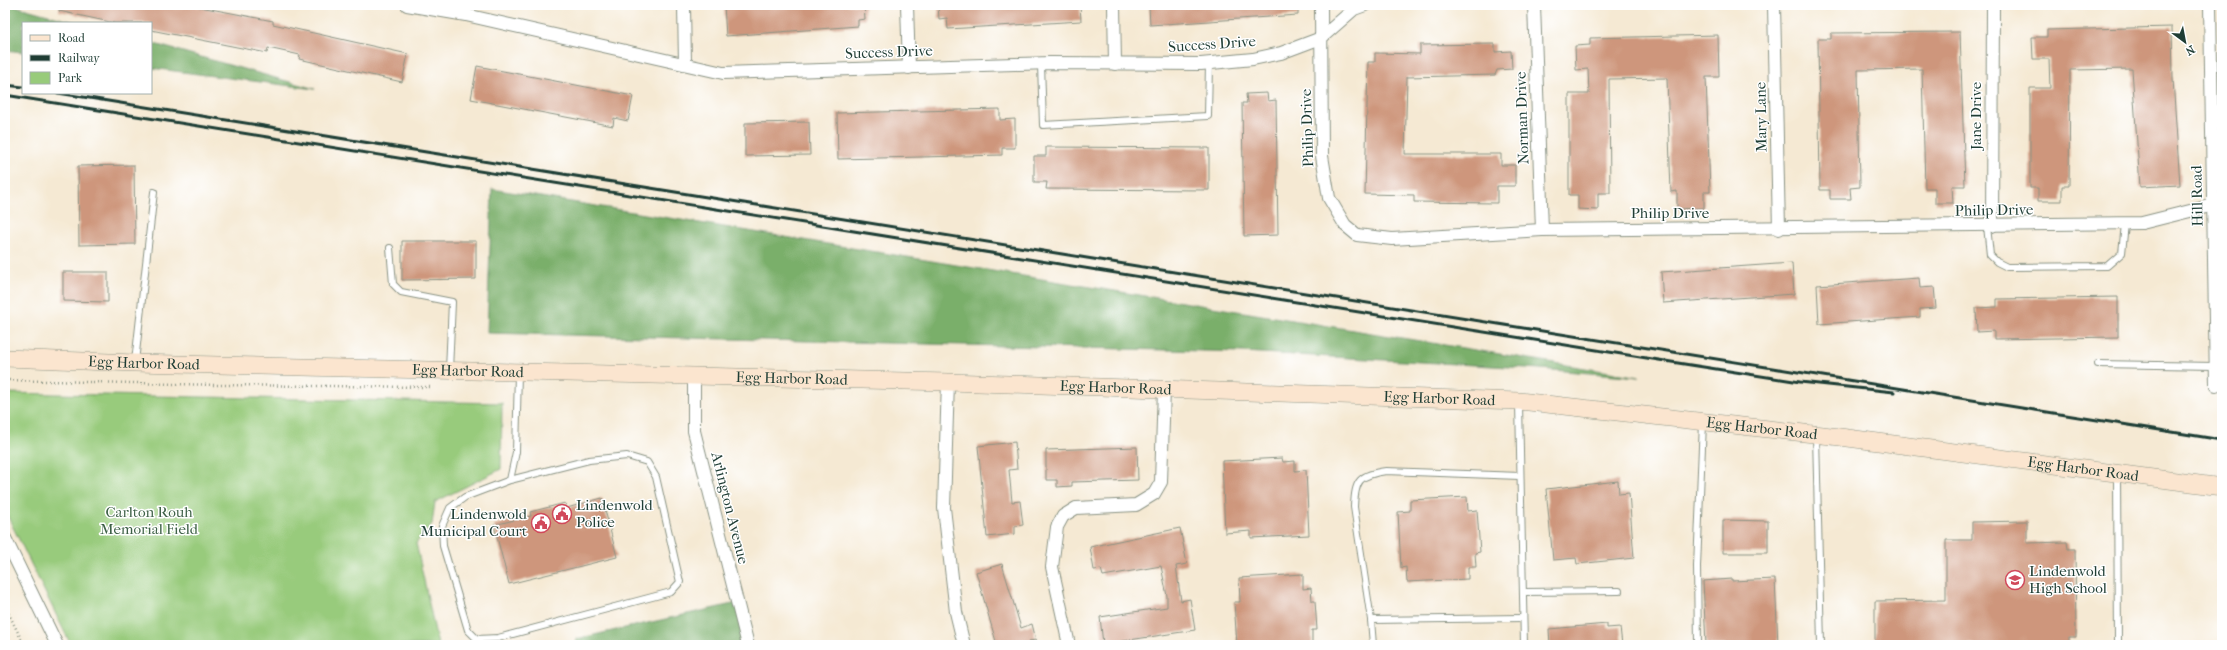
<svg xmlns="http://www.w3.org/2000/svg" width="2227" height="650" font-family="'IM FELL French Canon',serif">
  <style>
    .green { fill: #98cb7b; stroke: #5c8458 }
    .forest { fill: #7aaf6b; stroke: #4c7650 }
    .building { fill: #ce967c }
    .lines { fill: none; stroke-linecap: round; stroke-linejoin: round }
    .lane-casing { stroke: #8a9384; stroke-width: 8 }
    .street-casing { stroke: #8a9384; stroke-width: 14 }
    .secondary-casing { stroke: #8a9384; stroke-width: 18 }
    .path { stroke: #8a9384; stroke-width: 2.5; stroke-dasharray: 1 3; stroke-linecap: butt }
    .lane { stroke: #fff; stroke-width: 6 }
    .street { stroke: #fff; stroke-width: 12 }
    .secondary { stroke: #fbe5cf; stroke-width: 17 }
    .rail { stroke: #1f3d34; stroke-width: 3 }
    .labels { text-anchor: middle; stroke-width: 3; stroke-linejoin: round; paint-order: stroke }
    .street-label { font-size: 15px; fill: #1f3d34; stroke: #fff }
    .poi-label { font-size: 15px; fill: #1f3d34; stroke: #fff; text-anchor: start }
    .park-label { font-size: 15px; fill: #3d6046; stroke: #fff }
  </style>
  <rect width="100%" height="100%" fill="#fff"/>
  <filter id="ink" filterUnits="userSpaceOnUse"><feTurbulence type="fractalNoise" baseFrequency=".025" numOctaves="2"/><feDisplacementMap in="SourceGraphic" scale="8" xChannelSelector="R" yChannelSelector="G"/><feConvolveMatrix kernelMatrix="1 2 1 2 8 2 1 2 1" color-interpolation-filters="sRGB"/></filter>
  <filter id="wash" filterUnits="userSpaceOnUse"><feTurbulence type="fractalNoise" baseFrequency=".012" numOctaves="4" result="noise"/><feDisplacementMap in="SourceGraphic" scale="16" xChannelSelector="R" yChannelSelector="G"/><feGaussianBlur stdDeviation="0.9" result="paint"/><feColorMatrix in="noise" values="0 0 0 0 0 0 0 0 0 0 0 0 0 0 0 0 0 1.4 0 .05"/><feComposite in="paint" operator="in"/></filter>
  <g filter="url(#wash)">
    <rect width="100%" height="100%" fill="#f5e9d3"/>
    <!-- green -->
    <path class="green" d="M5,393L502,403L501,469L435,502L432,524L416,543L438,645H71L5,511Z"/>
    <!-- forest -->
    <g class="forest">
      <path d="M5,5H12L77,23H23V52L5,50Z"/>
      <path d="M151,43L315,89L151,68Z"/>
      <path d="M492,189L1640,377L1527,368L1243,352L487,333Z"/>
      <path d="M737,603L747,645H576V639Z"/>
    </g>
    <g id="blocks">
      <!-- building -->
      <g class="building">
        <path d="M60,5H190L273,21V24L408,54L402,82L299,59L300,55L268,48L267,53L151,30V23H115L96,19L59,11Z"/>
        <path d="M724,5H864L865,19L858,20V26L726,36Z"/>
        <path d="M938,5H1080L1081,21L948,29L947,18L939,19Z"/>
        <path d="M1149,5H1298V15L1150,25Z"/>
        <path d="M2172,27L2173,79L2180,185L2140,187L2132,69L2070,70L2069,186H2062V201H2038V188H2030V88H2050L2049,59H2033L2032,37H2047V30Z"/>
        <path d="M1960,32L1965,186H1952L1953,203H1935V188H1925L1922,69L1858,70L1860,187L1850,188L1851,199H1830V190H1820L1818,39H1831V33Z"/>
        <path d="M1718,35L1719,77H1706L1710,192H1704V208L1677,209V191L1671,192L1667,78L1609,79L1610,193H1598V210L1578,209V195H1569V94H1589L1588,69L1576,70L1575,46L1590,45V38Z"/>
        <path d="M1495,44V52L1511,51L1512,69L1497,70L1495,75L1407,77L1405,154H1501V165H1515V186H1497V203L1414,202V195L1365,194L1368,62H1375V53L1420,54V45Z"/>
        <path d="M477,66L633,96L628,121L614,118L613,126L471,99Z"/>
        <path d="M1267,93L1268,101L1276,100L1278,235L1244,236L1242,103H1247L1246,94Z"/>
        <path d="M1000,109V120L1015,119V148H1002V155L838,159L837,113Z"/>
        <path d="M809,122L810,155L745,156V123Z"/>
        <path d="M1046,147L1209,148V190L1046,189L1047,182H1034V156H1046Z"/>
        <path d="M134,165L135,244L79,245L78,166Z"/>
        <path d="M402,241H476V279L402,280Z"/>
        <path d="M1792,263L1794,294L1663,303L1661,272Z"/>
        <path d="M63,272H108V302L63,301Z"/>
        <path d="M1919,278L1920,288L1934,287L1936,308L1920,309V317L1819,324L1817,285Z"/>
        <path d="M2118,297V337L1994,339V331L1977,332L1976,308L1997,307V299Z"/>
        <path d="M1015,442L1017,469L1009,470L1012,502L1020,501L1023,525L1015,526V534L987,537L978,446Z"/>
        <path d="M1137,447L1138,480L1072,482V486L1057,487V480H1046V450Z"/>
        <path d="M1282,458L1283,462L1295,461V471L1306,470L1309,535L1251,538V531L1225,533L1222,461Z"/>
        <path d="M1618,481L1619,494L1629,493L1634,558L1577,564L1576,558L1553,560L1546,489Z"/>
        <path d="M1467,497L1468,511L1477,510L1480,552L1475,553L1476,567H1468V579L1407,582L1406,567L1401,568L1398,512L1410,511V500Z"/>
        <path d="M602,498L617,557L509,584L494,525L531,516L530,512L565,503L567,508Z"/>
        <path d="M1723,520L1768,521V553H1723Z"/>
        <path d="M2027,521V543L2067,542L2068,549H2075L2076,637H2069V645H1875V601L1946,600V540H1972V522Z"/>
        <path d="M1180,528L1187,564L1176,566L1181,601L1190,599L1195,630L1103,644L1100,617L1167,607V596L1161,566L1103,576L1101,569L1094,570L1090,547Z"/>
        <path d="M1002,564L1021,628L1032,624L1036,640L1029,641L1030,645H997L976,572Z"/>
        <path d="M1303,574V589L1311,588L1312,601H1315L1317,630H1312V645H1237L1234,602H1240L1239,578Z"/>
        <path d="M1732,579V581L1775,579L1778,645H1706L1703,581Z"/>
        <path d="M1607,624V628L1620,627L1622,645H1550L1549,629Z"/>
      </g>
    </g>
  </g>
  <g filter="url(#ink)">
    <use href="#blocks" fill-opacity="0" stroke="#8a9384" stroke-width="1"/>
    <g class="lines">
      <!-- lane casing -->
      <g class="lane-casing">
        <g id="lane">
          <path d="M1041,64L1043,125L1208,116L1209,63"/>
          <path d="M1987,226L1990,255L1997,262L2007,267L2107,266L2122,253L2125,224"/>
          <path d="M390,248L393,284L401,292L452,302L449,370"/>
          <path d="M135,362L154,192"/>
          <path d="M2098,364L2215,366"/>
          <path d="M1519,403L1524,645"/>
          <path d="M1816,435L1821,645"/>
          <path d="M2117,474L2118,645"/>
          <path d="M510,480L589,460L627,456L647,462L656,477L680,582L671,592L498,638L477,639L468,630L443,546L442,526L450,508L465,497L510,480L516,452L518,373"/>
          <path d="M1523,592L1619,591"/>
          <path d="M1371,620L1523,618"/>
          <path d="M1373,645L1371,620L1354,507C1355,480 1359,475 1386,471L1520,476"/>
          <path d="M1698,645L1697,566L1703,423"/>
        </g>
      </g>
      <!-- street casing -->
      <g class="street-casing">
        <g id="street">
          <path d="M407,5L466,15L723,73L1050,63L1201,64L1253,59L1281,53L1321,38L1354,9L1365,5"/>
          <path d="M684,5L685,64"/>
          <path d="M907,5L909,68"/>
          <path d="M1114,5L1115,64"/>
          <path d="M1321,5L1322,156L1329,198L1345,225L1357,235L1392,239L1542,230L2142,223L2222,203"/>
          <path d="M1534,5L1542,230"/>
          <path d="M1774,5L1779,229"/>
          <path d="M2210,5L2216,386"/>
          <path d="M1992,226L1993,5"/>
          <path d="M694,377V431L748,645"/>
          <path d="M948,382L944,508L956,612L964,645"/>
          <path d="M5,538L57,645"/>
          <path d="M1069,645L1052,567L1057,527L1063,516L1076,508L1136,505L1154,494L1161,482L1164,389"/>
        </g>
      </g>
      <!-- secondary casing -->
      <g class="secondary-casing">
        <g id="secondary">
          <path id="s1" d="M5,358L135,363L948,382L1519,401L1840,437L2222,487"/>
        </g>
      </g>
      <!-- path -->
      <g class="path">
        <path d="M5,380L218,385L430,387"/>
        <path d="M5,606L24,645"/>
      </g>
      <!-- lane -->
      <use href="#lane" class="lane"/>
      <!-- street -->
      <use href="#street" class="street"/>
      <!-- secondary -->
      <use href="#secondary" class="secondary"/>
      <!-- rail -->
      <g class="rail">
        <path d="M5,85L23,87"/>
        <path d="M58,93L2222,440"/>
        <path d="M5,95L1665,361L1800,382L1894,392"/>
      </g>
    </g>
  </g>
  <!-- icons -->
  <defs>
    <g id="civic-ring" transform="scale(1)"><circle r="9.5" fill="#fff" stroke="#d1495b" stroke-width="1.5"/><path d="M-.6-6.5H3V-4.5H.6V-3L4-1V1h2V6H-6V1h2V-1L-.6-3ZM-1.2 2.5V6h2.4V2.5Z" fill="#d1495b"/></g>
    <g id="school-ring" transform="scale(1)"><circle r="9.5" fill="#fff" stroke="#d1495b" stroke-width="1.5"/><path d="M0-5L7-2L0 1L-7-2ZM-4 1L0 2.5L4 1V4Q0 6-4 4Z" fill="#d1495b"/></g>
  </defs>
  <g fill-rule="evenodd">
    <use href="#civic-ring" x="562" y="514"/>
    <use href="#civic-ring" x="541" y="523"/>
    <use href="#school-ring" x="2015" y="580"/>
  </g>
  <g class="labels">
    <!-- street labels -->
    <g class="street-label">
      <text transform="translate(1212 44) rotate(-4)" y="5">Success Drive</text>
      <text transform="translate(889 52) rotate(-2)" y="5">Success Drive</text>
      <text transform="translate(1976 116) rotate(-90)" y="5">Jane Drive</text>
      <text transform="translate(1761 117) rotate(-91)" y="5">Mary Lane</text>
      <text transform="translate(1522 118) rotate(-92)" y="5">Norman Drive</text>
      <text transform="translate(1307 128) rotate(-92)" y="5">Philip Drive</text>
      <text transform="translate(2197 196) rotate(-91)" y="5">Hill Road</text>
      <text transform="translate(1994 210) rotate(-1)" y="5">Philip Drive</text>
      <text x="1670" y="218">Philip Drive</text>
      <text dy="5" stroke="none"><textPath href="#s1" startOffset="139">Egg Harbor Road</textPath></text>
      <text dy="5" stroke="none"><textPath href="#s1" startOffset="463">Egg Harbor Road</textPath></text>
      <text dy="5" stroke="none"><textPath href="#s1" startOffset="787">Egg Harbor Road</textPath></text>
      <text dy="5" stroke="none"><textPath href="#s1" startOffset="1111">Egg Harbor Road</textPath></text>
      <text dy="5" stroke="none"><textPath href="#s1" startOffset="1435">Egg Harbor Road</textPath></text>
      <text dy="5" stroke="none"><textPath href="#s1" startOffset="1759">Egg Harbor Road</textPath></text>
      <text dy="5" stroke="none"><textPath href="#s1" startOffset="2083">Egg Harbor Road</textPath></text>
      <text transform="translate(730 508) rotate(76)" y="5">Arlington Avenue</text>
    </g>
    <!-- poi labels -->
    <g class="poi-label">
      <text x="576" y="510">Lindenwold<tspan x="576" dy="17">Police</tspan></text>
      <text x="527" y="519" text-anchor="end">Lindenwold<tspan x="527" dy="17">Municipal Court</tspan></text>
      <text x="2029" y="576">Lindenwold<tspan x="2029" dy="17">High School</tspan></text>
    </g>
    <!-- park labels -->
    <g class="park-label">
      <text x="149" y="517">Carlton Rouh<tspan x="149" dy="17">Memorial Field</tspan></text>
    </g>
  </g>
  <!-- margin -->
  <rect width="2227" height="650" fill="none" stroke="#fff" stroke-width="20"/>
  <!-- legend -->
  <rect x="22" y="22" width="130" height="72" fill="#ffffff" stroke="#a5b1ae"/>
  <rect x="30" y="35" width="20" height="6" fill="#fbe5cf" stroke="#a5b1ae"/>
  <text x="58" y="42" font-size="12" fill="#1f3d34">Road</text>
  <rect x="30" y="55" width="20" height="6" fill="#1f3d34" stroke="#a5b1ae"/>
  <text x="58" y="62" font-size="12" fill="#1f3d34">Railway</text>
  <rect x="30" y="72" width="20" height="12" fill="#98cb7b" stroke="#a5b1ae"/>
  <text x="58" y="82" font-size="12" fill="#1f3d34">Park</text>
  <!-- north arrow -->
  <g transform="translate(2185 42) rotate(148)" stroke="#ffffff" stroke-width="3" paint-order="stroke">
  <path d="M0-3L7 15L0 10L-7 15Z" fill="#1f3d34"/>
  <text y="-6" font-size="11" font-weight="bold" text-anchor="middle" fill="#1f3d34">N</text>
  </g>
</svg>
